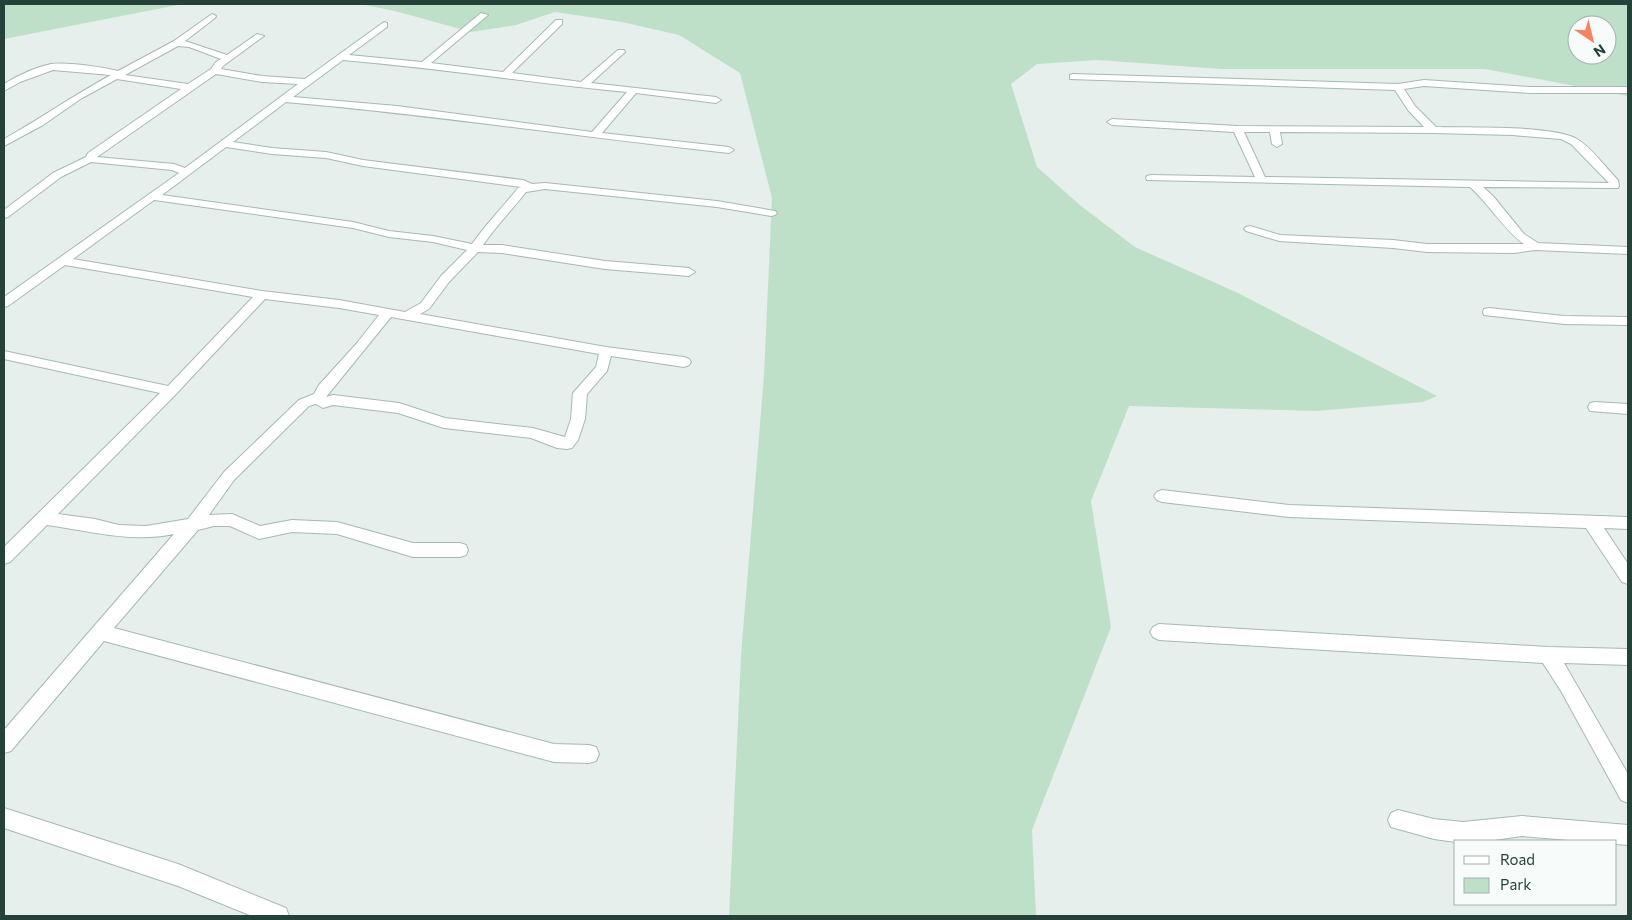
<svg xmlns="http://www.w3.org/2000/svg" width="1632" height="920" font-family="Commissioner,sans-serif">
  <style>
    .green { fill: #bfe0c8; fill-rule: evenodd }
    .lines { fill: none; stroke-linecap: round; stroke-linejoin: round }
    .minor-casing { stroke: #a8b8b2; stroke-width: 2 }
    .minor { fill: #fff; fill-rule: evenodd }
  </style>
  <rect width="100%" height="100%" fill="#e6efeb"/>
  <!-- green -->
  <g class="green">
    <path d="M4,4H183L4,39Z"/>
    <path d="M360,4H1628V96L1485,69H1221L1098,60L1037,64L1011,84L1037,167L1081,206L1135,247L1238,293L1437,396L1423,402L1316,411L1129,406L1091,501L1111,627L1032,830L1036,916H729L741,656L764,375L772,198L740,73L679,35L622,22L555,12L516,25L471,32L395,11ZM1577,25H1607V55H1577Z"/>
  </g>
  <g class="lines">
    <!-- minor casing -->
    <g class="minor-casing">
      <g id="minor">
        <path d="M481,13L488,15L431,63L503,72L556,20H562V24L512,73L581,82L618,50H624L625,52L591,83L716,97L721,100L716,103L636,93L602,133L729,147L734,150L729,153C581,137 434,115 286,102L233,142L272,148L326,152L363,160L523,180L532,184L545,183L717,201L775,211L777,213L775,215L771,216L717,207L545,189L526,192C512,210 496,226 483,245H502L605,261L689,268L695,272L689,276L605,269L502,253L478,252L449,282L429,309L420,314L606,347L684,357L689,359L691,362L689,365L684,367L611,356L607,371L587,394L585,419L578,440L572,448L567,449L557,448L531,438L444,428L398,413L333,405L323,408L316,404L309,406L234,480L209,515L232,514L260,526L292,520L337,522L413,543H460L466,545L468,550L466,555L460,557H413L337,534L292,532L259,539L230,526H214L198,530L114,628L554,744L589,745L596,747L599,754L596,761L589,763L554,762L104,641L11,751L4,753V730L174,534C131,543 89,531 47,525L10,562L4,564V547L160,393L4,359V351L168,386L253,297L65,265L8,306L4,307V297L179,173L172,170L91,162L61,177L8,217L4,218V210L53,173L86,157L88,153L181,89L117,79L82,98L43,125L4,146V139C40,119 74,95 111,75L53,70L20,82L4,91V84C17,76 36,67 51,64C69,62 101,67 118,71L174,41L212,14L216,16L215,18L185,41L227,55L257,34L264,36L223,66L221,69L262,76L305,79L384,22L387,23V27L349,55L422,62ZM178,46L189,47L221,59L216,62L211,69L188,84L125,75ZM343,60C438,68 532,83 627,92L592,132L397,106L293,97ZM216,74L262,82L298,84L185,168L174,164L97,157ZM226,147L272,154L326,158L363,166L521,187L518,188C503,207 486,224 472,244L433,236L389,231L353,222L162,195ZM154,200L353,228L389,237L433,242L467,250L441,276L421,303L405,312L339,300L262,291L73,259ZM265,299L339,308L379,315L357,343L319,385L314,394L299,400L224,472L188,519L146,526L119,525L95,519L58,514L176,394ZM391,317L599,354L596,367L573,393L571,419L565,437L533,428L445,418L399,403L333,395L326,397Z"/>
        <path d="M1073,74L1398,84L1424,80L1530,87H1628V93H1530L1424,86L1404,89L1415,106L1436,127C1466,128 1554,125 1577,139C1591,147 1606,168 1618,180L1619,186L1618,188L1483,187L1493,196L1524,234L1538,243L1628,247V254L1535,250L1514,253L1427,252L1393,248L1279,241L1246,231L1244,229L1246,227L1250,226L1280,235L1393,240L1427,244H1524C1505,231 1489,204 1470,187L1147,180L1146,178L1147,176L1151,175L1255,177L1234,132L1112,125L1107,122L1112,119L1238,126L1424,127L1408,110L1395,90L1070,79V75ZM1244,132H1270L1272,144L1277,147L1282,144L1280,132L1433,133L1512,135L1561,139L1571,144L1609,183L1265,177Z"/>
        <path d="M1489,308L1564,316L1628,317V325L1564,324L1484,315L1483,312L1484,309Z"/>
        <path d="M1595,402L1628,404V414L1590,411L1588,407L1590,403Z"/>
        <path d="M1162,490L1289,505L1628,517V529L1604,528L1628,564V584L1622,582L1586,528L1289,517L1162,502L1157,500L1154,496L1157,492Z"/>
        <path d="M1159,624L1548,647L1628,649V665L1564,663L1628,774V803L1621,800L1561,691L1543,663L1159,640L1153,637L1150,632L1153,627Z"/>
        <path d="M4,808L178,864L286,908L289,916H252L178,886L4,828Z"/>
        <path d="M1398,810L1434,819L1463,822L1522,816L1628,825V845L1616,844V841H1580L1522,836L1487,841L1456,842L1434,839L1391,827L1388,820L1391,813Z"/>
      </g>
    </g>
    <!-- minor -->
    <use href="#minor" class="minor"/>
  </g>
  <!-- border -->
  <rect width="1632" height="920" fill="none" stroke="#24423a" stroke-width="10"/>
  <!-- legend -->
  <rect x="1454" y="840" width="162" height="65" fill="#f7fbf9" stroke="#a3b1ad"/>
  <rect x="1464" y="856" width="25" height="8" fill="#ffffff" stroke="#a3b1ad"/>
  <text x="1500" y="865" font-size="15" fill="#24423a">Road</text>
  <rect x="1464" y="878" width="25" height="15" fill="#bfe0c8" stroke="#a3b1ad"/>
  <text x="1500" y="890" font-size="15" fill="#24423a">Park</text>
  <!-- north arrow -->
  <g transform="translate(1592 40) rotate(145)"><circle r="24" fill="#f7fbf9" stroke="#a3b1ad"/>
  <path d="M0-4L9 19L0 12L-9 19Z" fill="#f4845f"/>
  <text y="-8" font-size="14" font-weight="bold" text-anchor="middle" fill="#24423a">N</text>
  </g>
</svg>
